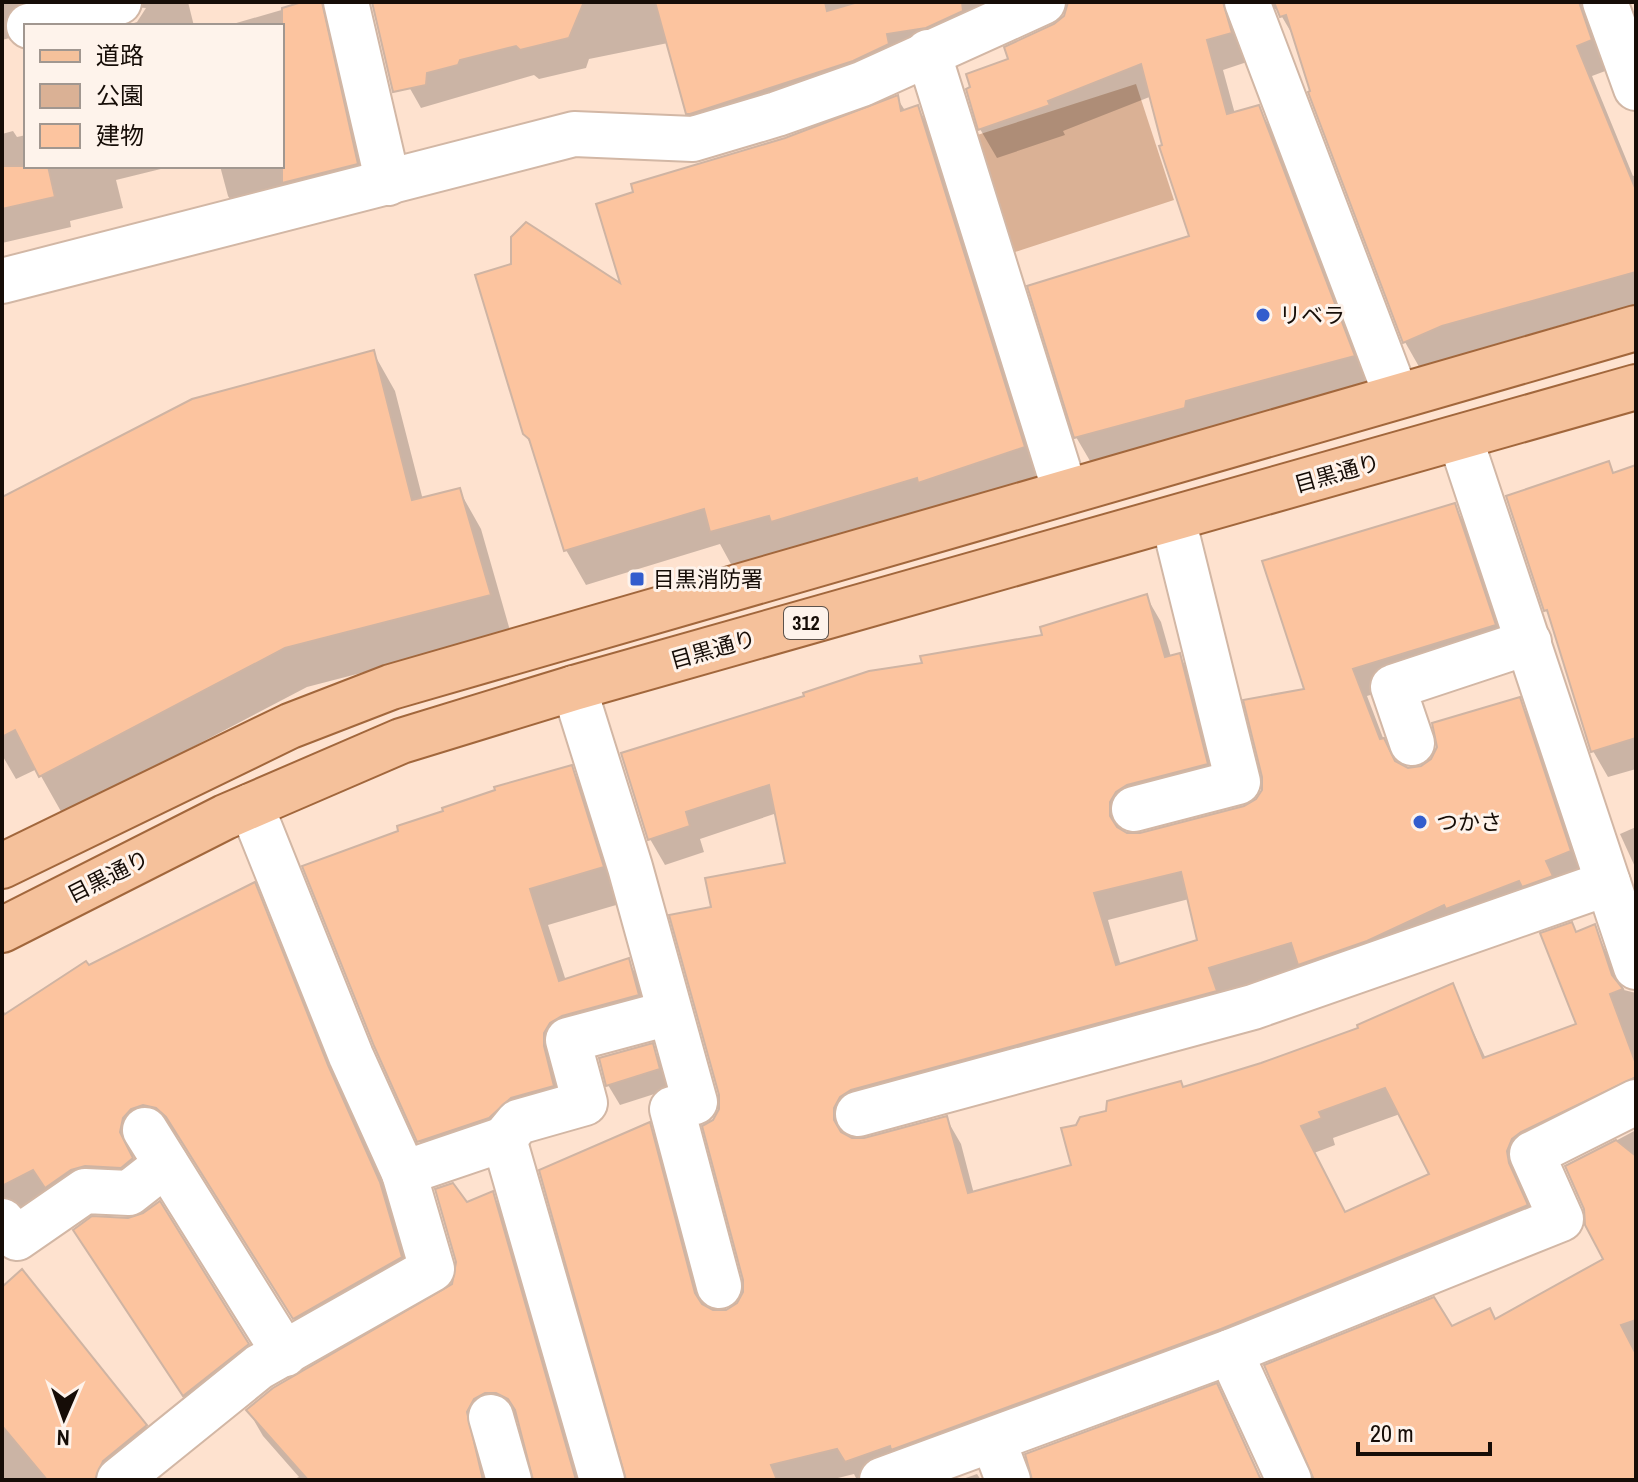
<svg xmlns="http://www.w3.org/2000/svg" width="1638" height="1482" font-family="'Archivo Narrow','Noto Sans JP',sans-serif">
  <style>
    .green { fill: #dab195 }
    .shadow { fill: #0003; fill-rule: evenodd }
    .building { fill: #fcc49f; stroke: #cfb4a3; stroke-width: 2; fill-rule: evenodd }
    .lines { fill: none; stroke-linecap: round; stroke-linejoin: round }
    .minor-casing { stroke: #d2b7a5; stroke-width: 48 }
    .major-casing { stroke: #a2673c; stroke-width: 48 }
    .minor { stroke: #fff; stroke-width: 44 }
    .major { stroke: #f5c19b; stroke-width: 44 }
    .poi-dot { fill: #335dcd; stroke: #fef3eb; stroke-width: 3 }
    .labels { text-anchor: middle; stroke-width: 6; stroke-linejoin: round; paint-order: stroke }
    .shield { fill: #fef3eb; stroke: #5c524b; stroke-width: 2 }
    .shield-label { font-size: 20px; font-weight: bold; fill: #160d07 }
    .poi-label { font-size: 22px; fill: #160d07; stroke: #fef3eb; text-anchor: start }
    .street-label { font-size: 22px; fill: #160d07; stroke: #fef3eb }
  </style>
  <rect width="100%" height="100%" fill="#fee2cf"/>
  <!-- green -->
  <path class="green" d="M1136,84L1174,200L1009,254L971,137Z"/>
  <!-- shadow -->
  <g class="shadow">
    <path d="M2,2H188L194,26H125L137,22L146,8L131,7L2,40Z"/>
    <path d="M309,2H314L331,31L374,194L246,226L228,196L220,166H282V26H226Z"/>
    <path d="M387,2H1017L705,143L688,113L668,43L589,59L586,68L539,79L534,75L421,108L404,78Z"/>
    <path d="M1113,2H1582L1608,70L1592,76L1633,176L1636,175V307L1619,313L1616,309L1459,355L1422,372L1405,342L1310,93L1298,44L1278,10L1270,7L1247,62L1223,70L1235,114L1258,108L1276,137L1370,386L1093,466L1076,437L1191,237L1152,96L1063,131L1065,135L997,158L980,129L1010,60Z"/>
    <path d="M897,98L906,112L918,108L938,142L1043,482L732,566L720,544L586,585L566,550L535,452L525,434L624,287L786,139Z"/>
    <path d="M13,131L17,137L26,135V166H173L116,180L123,208L70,221L71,227L2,243V134Z"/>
    <path d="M373,352L395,391L423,500L459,490L481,529L511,634L307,687L63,815L37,769L16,779L2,755V499Z"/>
    <path d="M1608,463L1615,475L1636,466V769L1608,777L1593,751L1554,625L1546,610Z"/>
    <path d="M1454,505L1469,531L1509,652L1367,696L1385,743L1397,764L1408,770L1421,768L1519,700L1534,726L1584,877L855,1122L848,1138L864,1140L946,1118L961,1144L974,1194L1073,1166L1184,1089L1361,1030L1452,986L1486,1059L1579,1025L1576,934L1594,926L1624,990L1636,993V1108L1521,1178L1523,1192L1541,1232L895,1480H857L854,1474L830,1480H628L649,1125L664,1151L706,1308L727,1312L739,1305L745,1292L714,1121L721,1109V1095L714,909L788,864L777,813L700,839L704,852L665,865L650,839L623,754L924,664L1045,637L1146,596L1161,622L1171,657L1179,655L1194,681L1221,790L1130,818L1124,834L1140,835L1245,808L1257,801L1307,691ZM1189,899L1199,941L1121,966L1108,920ZM1400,1114L1432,1175L1345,1213L1314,1153L1335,1145L1333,1138Z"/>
    <path d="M571,767L591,802L623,903L548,925L566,981L628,961L649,996L582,1051L573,1121L440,1176L419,1141Z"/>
    <path d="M1636,827V869L1620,834Z"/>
    <path d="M266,910L394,1209L415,1282L309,1343L183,1142L174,1133L158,1129L137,1143L133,1158L146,1184L48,1194L14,1212L2,1198V1008L6,1015L89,968Z"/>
    <path d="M652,1046L663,1066L670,1089L620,1105L608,1085Z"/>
    <path d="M1636,1130V1480H1324L1451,1329L1495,1321L1606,1259L1567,1167Z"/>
    <path d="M492,1193L507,1219L582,1480H534L520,1422L513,1418L490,1480H292L299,1477L263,1436L248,1410L454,1285L466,1204Z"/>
    <path d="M75,1231L247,1345L265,1376L202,1426Z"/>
    <path d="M22,1272L146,1426L161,1452L129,1480H2V1290Z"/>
    <path d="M1216,1386L1262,1480H1033Z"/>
    <path d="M977,1474L981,1480H960Z"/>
  </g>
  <!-- building -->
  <g class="building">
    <path d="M302,2H322L358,164L282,183V8Z"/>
    <path d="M372,2H584L569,38L520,50L516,46L460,60L458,65L427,73L426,85L393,92Z"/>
    <path d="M655,2H825L827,11L858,2H962L963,11L926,28L887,34L889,44L853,61L690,114H686Z"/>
    <path d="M1068,2H1223L1232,33L1207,40L1227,114L1259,105L1355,356L1186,401L1185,408L1074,438L1027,286L1189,236L1159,146L1162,145L1141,64L1048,101L1050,105L978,130L966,89L970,87L966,74L1008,59L1004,47L1054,24L1064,16Z"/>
    <path d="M1274,2H1579L1592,40L1577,46L1636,190V272L1442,326L1403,343L1308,92L1310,91L1286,15L1280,17Z"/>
    <path d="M898,95L901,111L918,105L1025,447L918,483L917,478L771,522L769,516L710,532L704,509L564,551L529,439L523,434L475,275L511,264V237L526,222L620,283L596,204L633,192L631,184L785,138Z"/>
    <path d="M2,166H48L55,197L2,209Z"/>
    <path d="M374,350L412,500L460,488L491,595L285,648L39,777L15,730L2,737V497L192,399Z"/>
    <path d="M1609,461L1613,473L1636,465V738L1591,752L1547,610L1544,611L1506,496Z"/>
    <path d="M1455,503L1496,625L1353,669L1380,739L1384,738L1395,761L1408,768L1421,766L1431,759L1437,747L1432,723L1520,697L1571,851L1546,861L1553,876L1522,887L1519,881L1446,909L1444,905L1367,941L1298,965L1291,943L1209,968L1217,991L851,1090L840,1097L834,1108V1120L841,1132L852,1138H864L947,1116L968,1193L1071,1165L1061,1128L1076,1125L1080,1117L1106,1111L1107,1101L1181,1081L1183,1087L1261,1063L1358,1028L1357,1025L1453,983L1483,1058L1576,1024L1540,933L1572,922L1576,932L1595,924L1612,975L1623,989L1610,994L1636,1064V1077L1521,1132L1512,1139L1507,1151L1509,1163L1528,1205L1221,1329L891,1450L890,1446L845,1462L837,1449L771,1465L777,1480H626L539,1170L650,1122L695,1293L702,1304L713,1310H726L737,1303L743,1292V1280L702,1126L713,1120L719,1109V1095L669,915L711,907L705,878L785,863L769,785L686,812L690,826L648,840L621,753L804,696L803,693L869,671L922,663L920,656L1042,635L1040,627L1147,594L1165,657L1180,653L1208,764L1127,785L1116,792L1110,802V816L1117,827L1127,833H1140L1244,806L1256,799L1262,790V777L1243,700L1304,689L1262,561ZM1181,872L1197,940L1116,965L1094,893ZM1385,1088L1429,1174L1345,1212L1301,1126L1322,1118L1319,1112Z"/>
    <path d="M572,765L604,867L530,889L559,981L629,958L639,995L562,1016L550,1023L544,1033V1046L554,1086L511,1098L489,1118L417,1142L374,1046L302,866L398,831L397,826L443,811L442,808L495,790L494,787Z"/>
    <path d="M255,882L328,1065L380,1182L402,1257L293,1319L166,1117L156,1108L143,1105L131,1109L123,1118L120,1132L133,1158L121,1168L85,1166L71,1170L45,1188L33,1170L2,1186V1016L86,961L89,965Z"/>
    <path d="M653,1043L660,1069L606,1086L599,1058Z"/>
    <path d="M1616,1140L1636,1156V1320L1621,1325L1636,1354V1480H1314L1264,1365L1434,1297L1452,1326L1490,1308L1495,1319L1603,1259L1585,1225L1584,1209L1565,1166Z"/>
    <path d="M453,1183L467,1202L493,1191L576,1480H533L515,1410L508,1399L496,1393H485L474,1399L467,1412L483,1480H308L246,1410L273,1388L452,1284L456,1262L435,1189Z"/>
    <path d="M160,1201L249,1344L183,1396L73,1230L92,1216L128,1218L143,1213Z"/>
    <path d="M22,1269L147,1425L103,1461L95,1480H47L2,1426V1287Z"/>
    <path d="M1217,1383L1261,1480H1032L1025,1454Z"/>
  </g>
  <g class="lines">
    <!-- minor casing -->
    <g class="minor-casing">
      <g id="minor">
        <path d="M346,2L388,183"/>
        <path d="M1247,2L1396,395"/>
        <path d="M1605,2L1636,88"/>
        <path d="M29,26L119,2"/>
        <path d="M928,52L1065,491"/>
        <path d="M2,281L574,134L693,139L777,114L862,84L1043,2"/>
        <path d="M1460,438L1636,967"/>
        <path d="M574,688L630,867L695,1102L672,1109L719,1286"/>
        <path d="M1412,743L1393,687L1529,642"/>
        <path d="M251,806L351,1056L404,1173L504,1139L602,1480"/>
        <path d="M1134,809L1238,782L1173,519"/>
        <path d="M858,1114L1253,1007L1608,883"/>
        <path d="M145,1130L285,1354"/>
        <path d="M504,1139L518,1122L585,1103L568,1040L669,1013"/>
        <path d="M2,1221L17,1238L85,1191L129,1193L166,1164"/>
        <path d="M1230,1352L1289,1480"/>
        <path d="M491,1417L509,1480"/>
        <path d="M993,1440L1008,1480"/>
        <path d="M119,1480L259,1367L432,1269L404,1173"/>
        <path d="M882,1480L1230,1352L1561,1219L1532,1154L1636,1102"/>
      </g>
    </g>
    <!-- major casing -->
    <g class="major-casing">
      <g id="major">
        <path d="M2,866L290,726L391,687L1636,328"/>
        <path d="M2,930L225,817L401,741L574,688L1636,387"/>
      </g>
    </g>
    <!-- minor -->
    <use href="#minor" class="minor"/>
    <!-- major -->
    <use href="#major" class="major"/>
  </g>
  <!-- markers -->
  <g class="poi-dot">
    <circle cx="1263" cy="315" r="8"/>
    <rect x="629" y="571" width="16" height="16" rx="4"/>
    <circle cx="1420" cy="822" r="8"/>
  </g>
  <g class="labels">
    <!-- shield labels -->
    <rect class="shield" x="784" y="607" width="44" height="32" rx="6"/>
    <g class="shield-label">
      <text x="806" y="630">312</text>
    </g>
    <!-- poi labels -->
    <g class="poi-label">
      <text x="1279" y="323">リベラ</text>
      <text x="653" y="587">目黒消防署</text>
      <text x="1436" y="830">つかさ</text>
    </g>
    <!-- street labels -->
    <g class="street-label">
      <text transform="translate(1337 473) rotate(-16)" y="8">目黒通り</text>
      <text transform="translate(713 649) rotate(-16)" y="8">目黒通り</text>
      <text transform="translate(108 876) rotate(-27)" y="8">目黒通り</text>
    </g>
  </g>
  <!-- border -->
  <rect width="1638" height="1482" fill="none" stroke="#160d07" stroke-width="8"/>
  <!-- legend -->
  <rect x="24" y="24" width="260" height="144" fill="#fef3eb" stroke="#a19790" stroke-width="2"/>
  <rect x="40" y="50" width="40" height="12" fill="#f5c19b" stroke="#a19790" stroke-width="2"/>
  <text x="96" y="64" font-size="24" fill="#160d07">道路</text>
  <rect x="40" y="84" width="40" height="24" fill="#dab195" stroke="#a19790" stroke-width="2"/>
  <text x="96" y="104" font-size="24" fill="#160d07">公園</text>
  <rect x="40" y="124" width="40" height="24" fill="#fcc49f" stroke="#a19790" stroke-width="2"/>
  <text x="96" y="144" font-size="24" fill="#160d07">建物</text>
  <!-- north arrow -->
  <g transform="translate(64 1418) rotate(182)" stroke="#fef3eb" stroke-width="6" paint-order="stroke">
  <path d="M0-6L14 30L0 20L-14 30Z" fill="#160d07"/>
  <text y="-12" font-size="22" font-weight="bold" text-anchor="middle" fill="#160d07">N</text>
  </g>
  <!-- scale -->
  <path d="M1358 1442v12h132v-12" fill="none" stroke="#160d07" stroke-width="4"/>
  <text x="1370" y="1442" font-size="24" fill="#160d07" stroke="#fef3eb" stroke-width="6" paint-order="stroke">20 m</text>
</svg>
